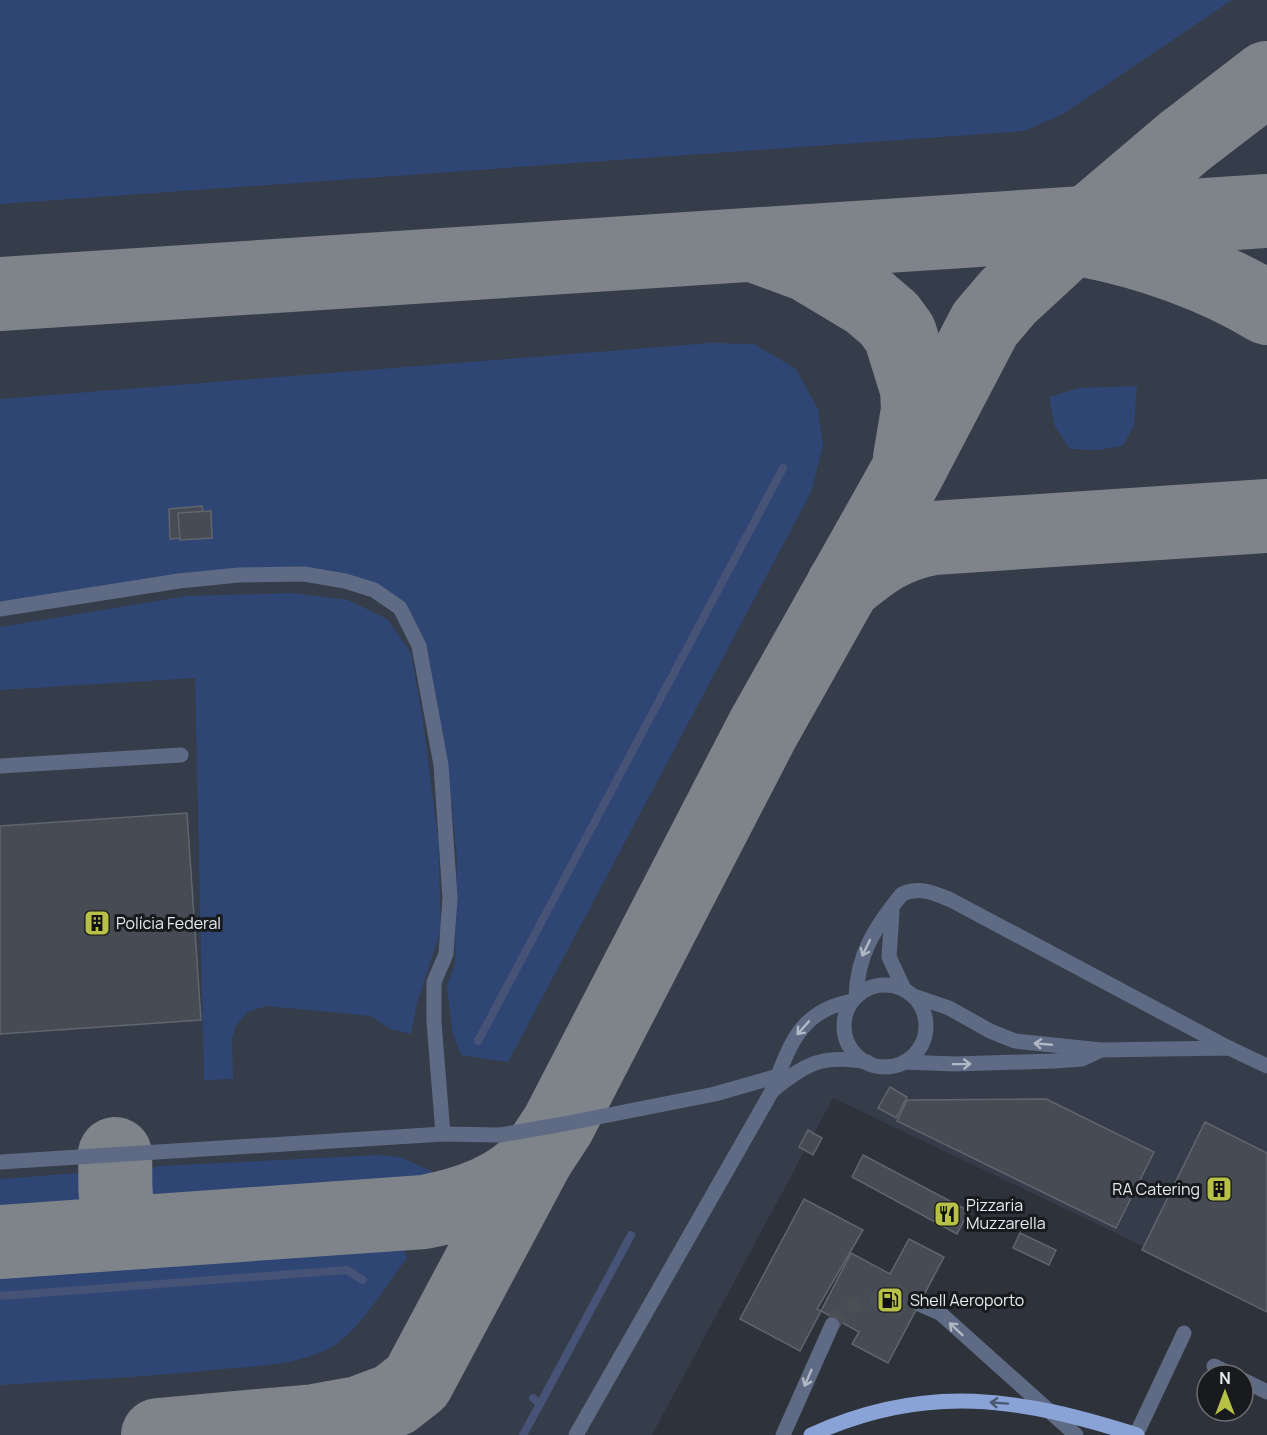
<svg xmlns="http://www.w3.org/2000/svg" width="1267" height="1435" font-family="Manrope,sans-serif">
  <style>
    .built { fill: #353c4a }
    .green { fill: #2f4674 }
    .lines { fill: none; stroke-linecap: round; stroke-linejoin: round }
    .stream { stroke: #475376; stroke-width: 8 }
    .taxiway { stroke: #7f838a; stroke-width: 74 }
    .building { fill: #464b54; stroke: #60656e; stroke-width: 1.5 }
    .minor-tunnel { stroke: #4a4e55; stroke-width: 15; stroke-dasharray: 15 8; stroke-linecap: butt }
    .minor { stroke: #5f6b84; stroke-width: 15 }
    .major { stroke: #89a3d6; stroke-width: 15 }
    .oneway { stroke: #b1b7c4 }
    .oneway2 { stroke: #4b5871 }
    .labels { text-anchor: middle; stroke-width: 6; stroke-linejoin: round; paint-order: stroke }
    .poi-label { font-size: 16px; fill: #e7eaef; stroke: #181a1e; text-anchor: start }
  </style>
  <rect width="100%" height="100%" fill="#2e323a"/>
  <!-- built -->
  <path class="built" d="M0,0H1267V1310L1118,1234L833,1098L652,1435H0Z"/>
  <!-- green -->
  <g class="green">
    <path d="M0,0H1232L1063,114L1024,131L0,204Z"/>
    <path d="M710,343L754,344L796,369L818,409L823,446L811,492L508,1062L461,1055L453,1034L447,987L455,964L457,857L446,754L427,649L381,592L306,573L0,610V399Z"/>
    <path d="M1137,386L1134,425L1123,446L1097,450L1070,449L1055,427L1049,397L1079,388Z"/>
    <path d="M292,593L348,600L387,619L411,653L423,721L438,839L441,929L417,1003L411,1034L390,1029L371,1016L266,1006L247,1012L236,1026L232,1039L233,1079L204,1080L195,678L0,690V627L187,596Z"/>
    <path d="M380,1155L399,1157L432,1171L437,1182L435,1194L162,1216C143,1207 141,1197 141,1177L149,1169L159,1166Z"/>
    <path d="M92,1172L99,1192L90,1206L76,1217L17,1220L0,1213V1179Z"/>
    <path d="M393,1245L404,1250L407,1258C386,1285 359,1332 330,1348C297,1365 259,1366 223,1369C149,1377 74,1380 0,1385V1272Z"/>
  </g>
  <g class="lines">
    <!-- stream -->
    <g class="stream">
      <path d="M478,1041L783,468"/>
      <path d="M0,1296L347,1270L363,1280"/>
      <path d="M540,1404L631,1235"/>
      <path d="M523,1435L540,1404L533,1398"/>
    </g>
    <!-- taxiway -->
    <g class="taxiway">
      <path d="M1084,240C1144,251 1216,276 1267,308"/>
      <path d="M759,247L808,265L868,301L889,319L900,334L917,389L918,410L910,458"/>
      <path d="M0,294L1267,211"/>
      <path d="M843,586C873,561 894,545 933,538L1267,516"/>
      <path d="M115,1154C117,1188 108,1215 142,1232"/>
      <path d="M0,1242L424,1212C466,1204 509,1190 537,1157"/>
      <path d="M158,1435L315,1421L359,1413L394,1400L417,1382L537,1157L558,1125L763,729L907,473L985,324L1008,297L1086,225L1185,141L1267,78"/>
    </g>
  </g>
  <!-- building -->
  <g class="building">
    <path d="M202,506L204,536L170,539L169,509Z"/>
    <path d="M211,511L212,538L180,540L178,513Z"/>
    <path d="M187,813L201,1020L0,1034V826Z"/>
    <path d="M890,1087L907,1097L896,1118L878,1108Z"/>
    <path d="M1046,1099L1154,1152L1116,1228L897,1121L907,1100Z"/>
    <path d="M1205,1122L1267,1153V1312L1142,1250Z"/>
    <path d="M808,1130L822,1138L813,1155L799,1147Z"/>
    <path d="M863,1155L969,1211L957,1234L852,1177Z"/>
    <path d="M804,1199L863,1230L817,1309L821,1311L800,1351L740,1319Z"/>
    <path d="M1020,1233L1056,1250L1049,1265L1013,1248Z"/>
    <path d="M909,1239L944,1257L888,1363L852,1344L859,1332L821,1311L851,1253L890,1274Z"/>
  </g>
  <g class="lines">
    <!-- minor-tunnel -->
    <path class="minor-tunnel" d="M832,1325C850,1296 888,1296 917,1303"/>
    <!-- minor -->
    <g class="minor">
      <path d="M0,609L179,581L239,575L304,574L345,581L374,590L400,608L419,646L441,765L450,898L446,954L434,982V1022L443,1134"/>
      <path d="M0,766L181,755"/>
      <path d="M892,912L889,957L904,989"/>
      <circle cx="885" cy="1026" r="41"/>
      <path d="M914,996L949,1008L990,1031L1015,1041L1101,1050L1229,1048L1267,1066"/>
      <path d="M856,997C857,954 876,926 902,894C920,886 934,893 951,900L1229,1048"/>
      <path d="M904,1062L955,1064L1054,1061L1082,1059L1101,1050"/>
      <path d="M772,1091C806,1063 823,1054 867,1062"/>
      <path d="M0,1162L443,1134L500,1135L558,1125L715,1094L778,1076"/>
      <path d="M917,1303L940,1313L1076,1435"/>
      <path d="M1214,1366L1232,1375"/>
      <path d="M1243,1380L1267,1392"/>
      <path d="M576,1435L772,1091C790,1045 799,1011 852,1001"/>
      <path d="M783,1435L832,1325"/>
      <path d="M1136,1435L1184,1333"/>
    </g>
    <!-- major -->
    <path class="major" d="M811,1435C927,1382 1020,1398 1137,1435"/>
  </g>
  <!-- one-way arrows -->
  <defs><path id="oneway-shaft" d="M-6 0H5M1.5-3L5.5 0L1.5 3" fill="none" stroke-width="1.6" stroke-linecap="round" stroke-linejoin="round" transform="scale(1.5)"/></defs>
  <g class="oneway">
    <use href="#oneway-shaft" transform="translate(866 948) rotate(116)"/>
    <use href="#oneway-shaft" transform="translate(803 1028) rotate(132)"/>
    <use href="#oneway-shaft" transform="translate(1043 1044) rotate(-175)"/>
    <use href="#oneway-shaft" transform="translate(962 1064) rotate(-1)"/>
    <use href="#oneway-shaft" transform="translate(956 1329) rotate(-137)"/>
    <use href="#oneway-shaft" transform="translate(808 1378) rotate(113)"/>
  </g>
  <use class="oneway2" href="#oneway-shaft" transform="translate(999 1403) rotate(-176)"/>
  <!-- icons -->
  <defs>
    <g id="building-square" transform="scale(1.35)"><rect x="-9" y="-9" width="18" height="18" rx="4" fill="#b8c147" stroke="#181a1e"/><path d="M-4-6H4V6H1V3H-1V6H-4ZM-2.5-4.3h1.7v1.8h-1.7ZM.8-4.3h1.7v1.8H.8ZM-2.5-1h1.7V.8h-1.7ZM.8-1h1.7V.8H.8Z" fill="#111"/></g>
    <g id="restaurant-square" transform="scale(1.35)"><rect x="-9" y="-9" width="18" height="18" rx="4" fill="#b8c147" stroke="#181a1e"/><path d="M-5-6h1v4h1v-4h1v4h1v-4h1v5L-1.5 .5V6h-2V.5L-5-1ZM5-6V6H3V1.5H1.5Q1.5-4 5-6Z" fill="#111"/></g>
    <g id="fuel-square" transform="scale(1.35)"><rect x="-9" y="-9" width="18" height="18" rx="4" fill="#b8c147" stroke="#181a1e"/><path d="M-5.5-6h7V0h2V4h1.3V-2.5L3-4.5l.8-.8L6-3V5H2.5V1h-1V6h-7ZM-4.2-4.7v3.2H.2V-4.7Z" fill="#111"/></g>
  </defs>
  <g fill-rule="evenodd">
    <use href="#building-square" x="97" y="923"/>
    <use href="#building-square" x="1219" y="1189"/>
    <use href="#restaurant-square" x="947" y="1214"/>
    <use href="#fuel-square" x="890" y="1300"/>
  </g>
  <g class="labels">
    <!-- poi labels -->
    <g class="poi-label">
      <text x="116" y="929">Polícia Federal</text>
      <text x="1200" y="1195" text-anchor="end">RA Catering</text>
      <text x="966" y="1211">Pizzaria<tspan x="966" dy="18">Muzzarella</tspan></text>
      <text x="910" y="1306">Shell Aeroporto</text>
    </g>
  </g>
  <!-- north arrow -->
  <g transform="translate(1225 1393)"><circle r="28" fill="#181a1e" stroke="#6b6d72" stroke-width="1.5"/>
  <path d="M0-4.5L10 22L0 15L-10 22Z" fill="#b8c147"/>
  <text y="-9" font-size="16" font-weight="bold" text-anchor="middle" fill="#e7eaef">N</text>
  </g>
</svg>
